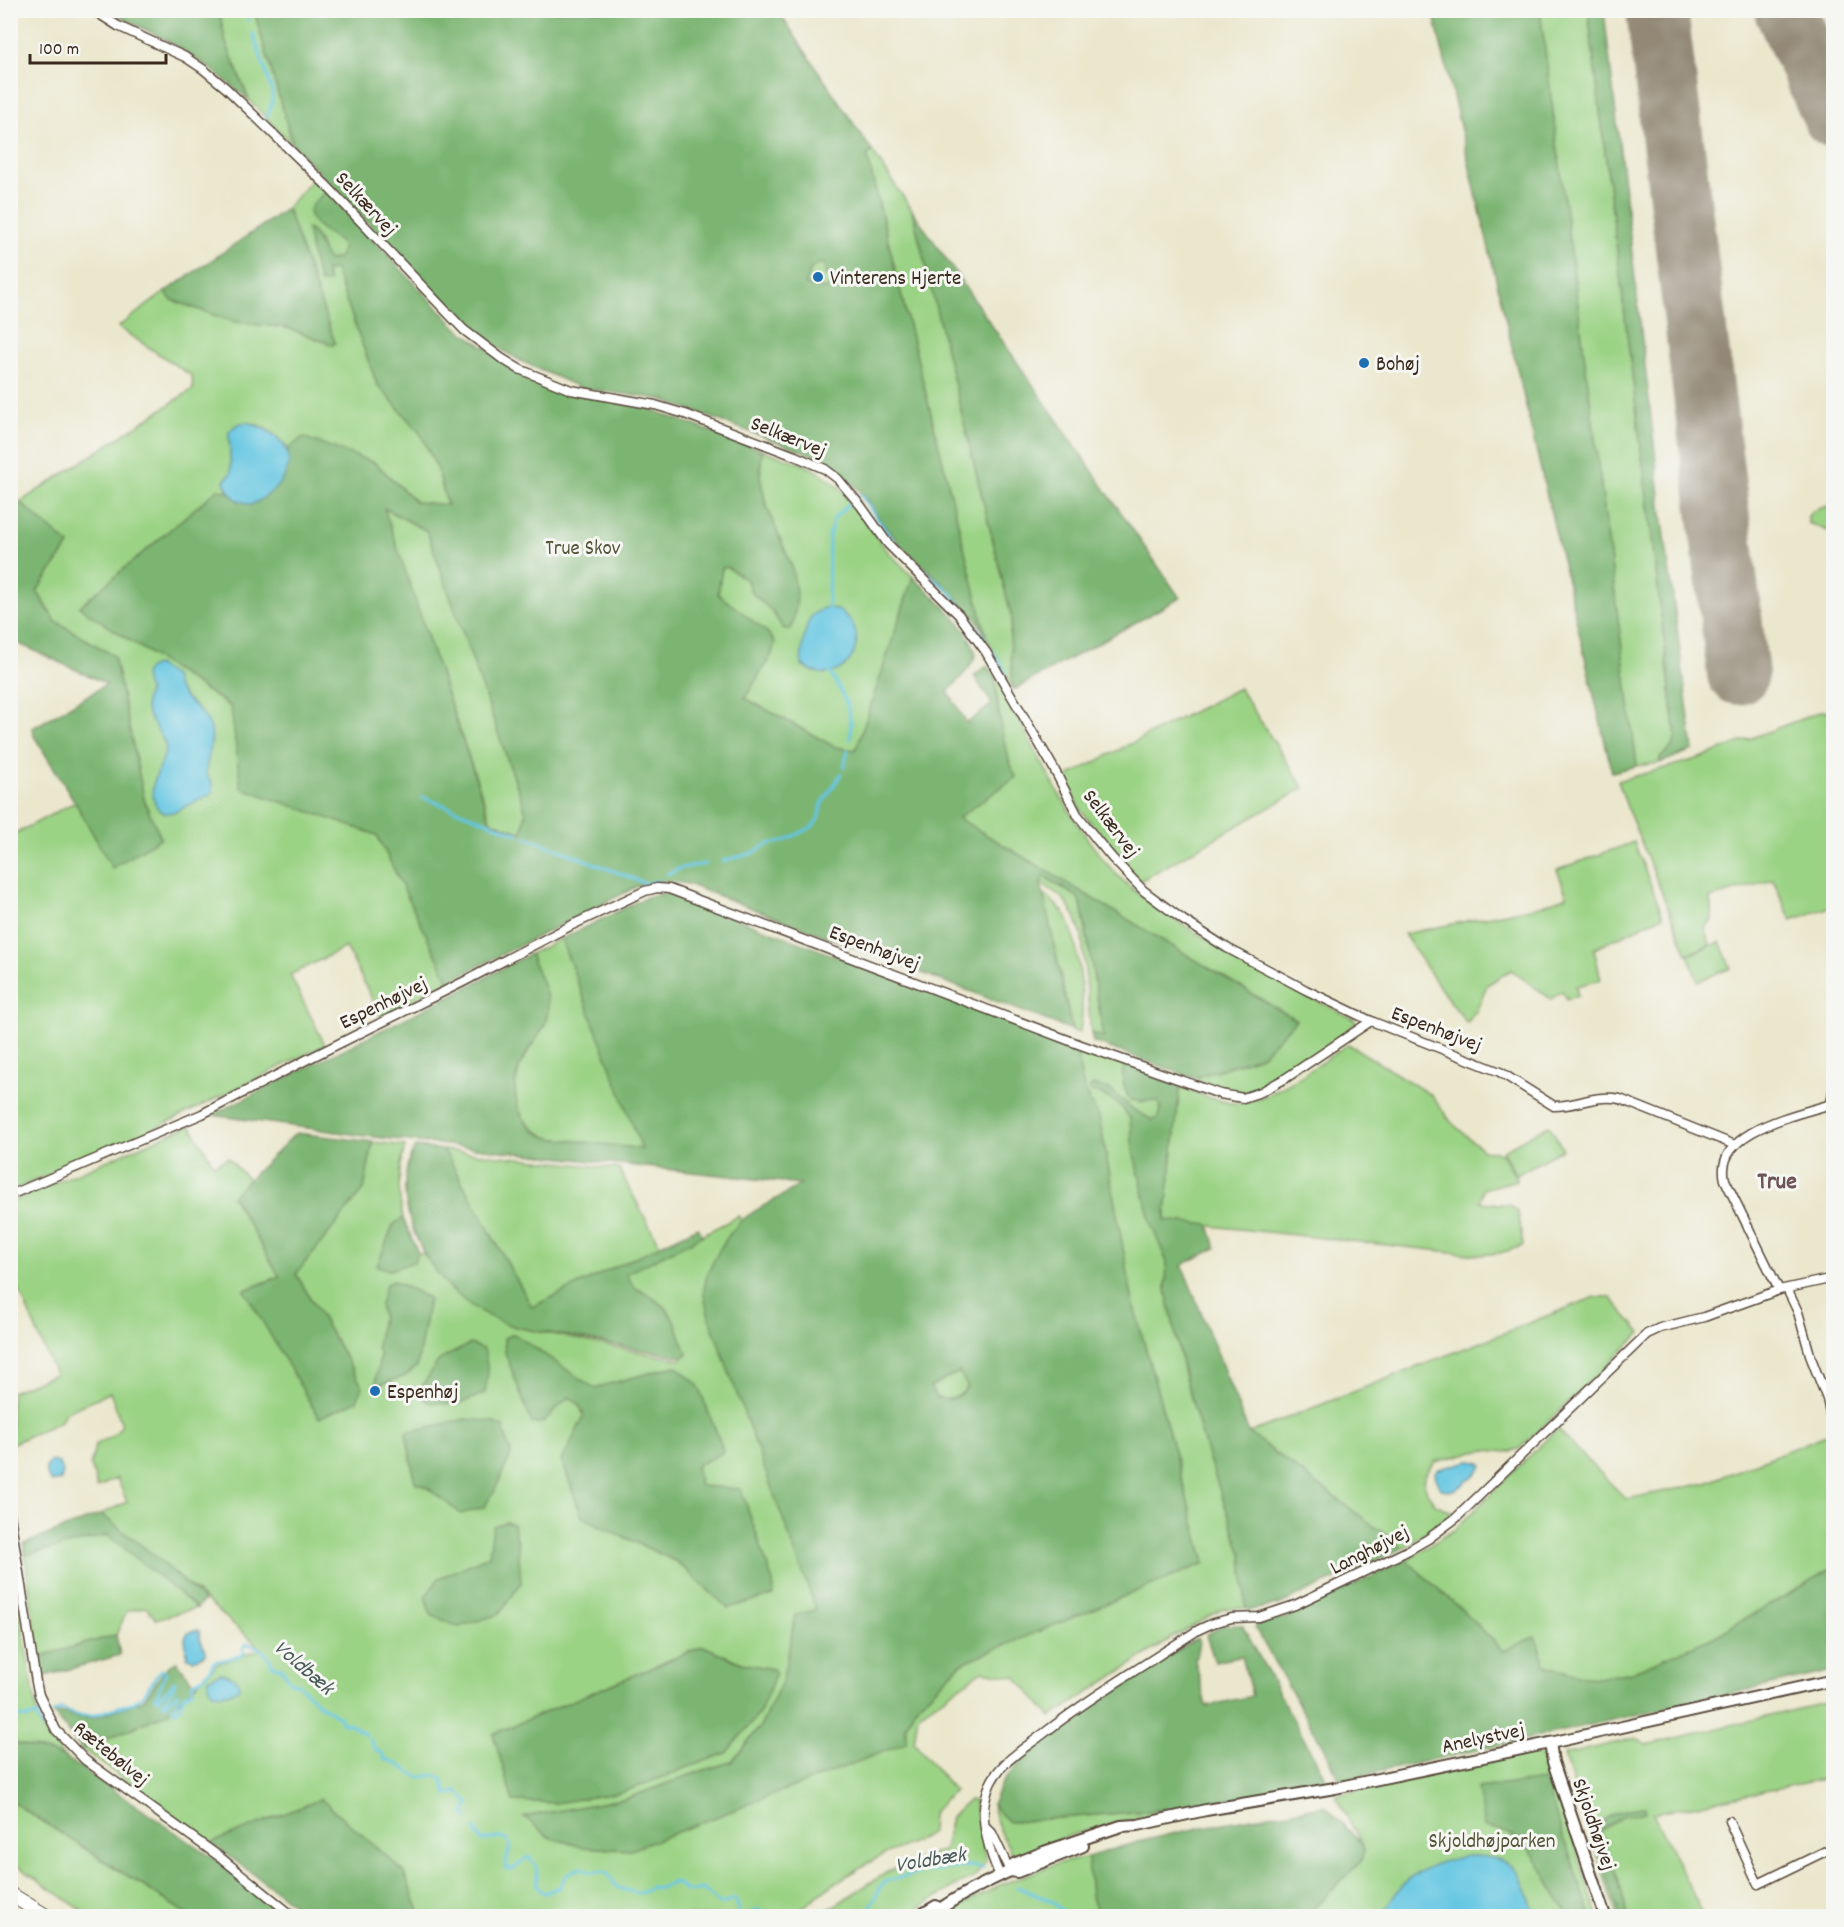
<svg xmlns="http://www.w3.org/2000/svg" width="1844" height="1927" font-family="Dekko,sans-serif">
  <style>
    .green { fill: #9bd385; stroke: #6b7e52; stroke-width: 1.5; fill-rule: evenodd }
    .forest { fill: #7cb572; stroke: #5c7048; stroke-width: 1.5; fill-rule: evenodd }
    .water { fill: #64c6e2; stroke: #507880; stroke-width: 1.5 }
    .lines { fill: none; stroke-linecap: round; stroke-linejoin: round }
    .stream { stroke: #64c6e2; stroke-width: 3 }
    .runway { stroke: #938876; stroke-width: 62 }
    .minor-casing { stroke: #554638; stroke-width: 11 }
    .tertiary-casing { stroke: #554638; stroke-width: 14 }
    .trunk-casing { stroke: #554638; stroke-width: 16 }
    .minor { stroke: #fff; stroke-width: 8 }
    .tertiary { stroke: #fff; stroke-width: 10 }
    .trunk { stroke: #fff; stroke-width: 14 }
    .poi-dot { fill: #1f6fb2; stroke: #f6f6f2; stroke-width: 2 }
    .labels { text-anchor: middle; stroke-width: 6; stroke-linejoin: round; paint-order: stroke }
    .street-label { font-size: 21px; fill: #3b2a1e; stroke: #f6f6f2 }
    .poi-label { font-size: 21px; fill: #3b2a1e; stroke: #f6f6f2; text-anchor: start }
    .park-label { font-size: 21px; fill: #535438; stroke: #f6f6f2 }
    .water-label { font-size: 22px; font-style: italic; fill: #475959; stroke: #f6f6f2 }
    .quarter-label { font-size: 24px; font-weight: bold; fill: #6e5458; stroke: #f6f6f2 }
  </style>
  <rect width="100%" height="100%" fill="#f6f6f2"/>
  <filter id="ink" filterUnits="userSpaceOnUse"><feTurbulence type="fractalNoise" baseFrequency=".0167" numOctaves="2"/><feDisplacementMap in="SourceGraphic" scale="12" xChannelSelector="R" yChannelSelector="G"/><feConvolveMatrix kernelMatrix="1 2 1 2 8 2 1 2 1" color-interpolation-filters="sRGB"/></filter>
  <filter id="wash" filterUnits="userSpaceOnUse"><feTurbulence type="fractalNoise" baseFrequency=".008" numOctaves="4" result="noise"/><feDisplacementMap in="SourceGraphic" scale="24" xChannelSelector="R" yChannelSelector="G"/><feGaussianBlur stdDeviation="1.35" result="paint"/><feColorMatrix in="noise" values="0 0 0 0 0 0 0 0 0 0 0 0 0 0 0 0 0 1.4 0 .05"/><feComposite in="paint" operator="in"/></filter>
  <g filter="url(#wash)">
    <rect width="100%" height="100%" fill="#ebe7cd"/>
    <!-- green -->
    <g class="green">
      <path d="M219,11H254L293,145L249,100L226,43Z"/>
      <path d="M1540,11H1588L1676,738L1671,748L1660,758V763L1637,766Z"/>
      <path d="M872,151L912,210L1012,619L1010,634L1013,690L986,636L867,156Z"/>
      <path d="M315,177L326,191L313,204L319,227L337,238L343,245V253L336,259L328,260C320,250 320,235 308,229L312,255L320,283L328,282L324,271L335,270L377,384L420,433L438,470L447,505L416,502L375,463L304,438L288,449C274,432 249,411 229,432L231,473L224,481L228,492L218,489L80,607L231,707L242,788L377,835L449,981L381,1017L346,947L290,975L325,1045L154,1129L11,1191V836L75,802L112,867L161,838L145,803L114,656L55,621L37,591L69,545L20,502L193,389L192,376L118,327L165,292L172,300L234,322L288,328L332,345L335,343L288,211L285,210Z"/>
      <path d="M819,263L825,265L832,279L831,285L824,289L805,284L812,268Z"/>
      <path d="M762,450C785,458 810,464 829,479C854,497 865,524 884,547C893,558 904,567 913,577L858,745L855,750L835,747L745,698L772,654L718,594L722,568L727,567L747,580L751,592L772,611L783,628L792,567L766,505L760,477Z"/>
      <path d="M1833,504V533L1808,523V516L1813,511Z"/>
      <path d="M383,508L427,531L526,812L522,833L491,821Z"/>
      <path d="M995,675C1028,735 1057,799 1098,853C1132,898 1186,927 1233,954C1273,977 1312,1000 1354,1019L1356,1022C1349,1035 1281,1079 1265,1087C1260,1089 1253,1092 1247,1092C1228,1094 1212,1085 1194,1078L1261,1056L1296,1020L958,818L1016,777C1001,747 998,709 995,675Z"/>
      <path d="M1239,688L1304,788L1140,881L1081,811L1064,778Z"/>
      <path d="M1822,711H1830L1833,714V906L1791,920L1773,880L1710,898L1712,920L1705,928L1710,945L1687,954L1628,810L1618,781L1697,759Z"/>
      <path d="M1634,842L1663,916L1594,949L1601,980L1576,986L1578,996L1567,999L1562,991L1551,999L1511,970L1487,985L1477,1010L1467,1023L1445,995L1404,934L1540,906L1567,896L1557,870Z"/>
      <path d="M1043,876L1078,897L1082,908L1104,1038L1091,1033L1082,936L1075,916L1063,898L1041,883Z"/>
      <path d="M1043,893C1050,900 1059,906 1064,913C1078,935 1087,1009 1079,1033L1072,1030Z"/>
      <path d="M561,939L643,1149L549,1138L535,1130L523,1118L515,1103V1086L520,1065L545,1025V992L530,954Z"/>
      <path d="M1720,942L1731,968L1698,981L1688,955Z"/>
      <path d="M1348,1044L1431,1095L1452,1123L1483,1150L1502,1153L1517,1180L1483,1189L1480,1202L1510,1205L1518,1212L1523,1246L1500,1253L1479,1255L1165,1221L1180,1087C1195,1092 1217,1102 1233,1103C1265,1106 1321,1062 1348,1044Z"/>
      <path d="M1078,1048L1124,1063L1139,1102L1151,1100L1158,1102L1161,1109L1159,1118L1152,1120L1134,1110L1109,1089L1092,1085L1090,1087V1090L1111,1098L1120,1105L1130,1118L1133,1149L1151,1224L1167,1262L1166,1290L1184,1374L1209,1459L1242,1554L1246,1608L1223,1609L1173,1637L1051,1717L1016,1677L983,1671L918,1715L914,1742L954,1791L932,1813L931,1832C917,1843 901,1847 885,1854C853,1870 820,1892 793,1916H421L403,1871L321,1799L211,1843L82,1749L167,1713L217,1664L262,1649L155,1556L101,1514L127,1502L117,1478L97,1488L91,1464L95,1445L114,1435L122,1425L110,1392L65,1413L60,1422L11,1444V1392L55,1374L11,1271L10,1202L190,1125L214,1165L228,1158L249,1180L232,1196L280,1276L244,1291L362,1386L296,1274L364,1189L373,1142L405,1146C398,1173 397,1190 403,1218L393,1225L378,1266L414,1262L418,1253H423L451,1290L503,1322L516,1327L679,1360L687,1354L675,1322L667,1309L650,1296L634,1287L625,1274L739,1216L742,1221L722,1246L711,1323L817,1609L795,1616L783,1680L760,1727L731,1762L698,1772L628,1798L525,1817L549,1837L582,1847L631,1850L906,1726L915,1708L962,1663L1205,1563L1133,1303L1099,1116C1083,1093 1079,1075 1078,1048ZM393,1281L429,1298L417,1366L405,1376L376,1386L380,1355L377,1348L382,1316L380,1304ZM514,1334L594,1388L676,1366L700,1486L728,1608L677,1562L582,1517L562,1461L584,1416L579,1404L569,1397L532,1423L505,1352L504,1338ZM406,1432L511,1455L494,1492L484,1507L415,1482ZM494,1526L499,1613L439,1578L489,1556ZM703,1646L742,1663L773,1669L513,1801L493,1734Z"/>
      <path d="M1549,1125L1563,1149L1516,1175L1502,1151Z"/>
      <path d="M444,1150L619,1169L660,1246L532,1307Z"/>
      <path d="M1595,1297H1610L1641,1333L1519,1449L1506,1452L1486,1450L1468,1453L1435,1462L1425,1475L1423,1481L1428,1494L1435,1504L1452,1512L1437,1525L1403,1548L1249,1433Z"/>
      <path d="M960,1372L967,1386C963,1395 948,1404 938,1398C934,1396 932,1391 929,1387Z"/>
      <path d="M1557,1429L1626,1499L1706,1483L1826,1435L1833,1450V1568L1712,1638L1632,1672L1599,1678L1584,1677L1504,1652L1463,1611L1406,1560L1454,1530Z"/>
      <path d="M108,1535L197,1608L156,1619L146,1607L127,1611L116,1635L38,1657L25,1555Z"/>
      <path d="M10,1556L39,1724L63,1756L11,1742Z"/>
      <path d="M1833,1701V1777L1653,1814L1704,1916H1617L1564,1755L1636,1738L1646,1745Z"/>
      <path d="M1531,1752L1541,1756L1549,1767L1598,1916H1306L1361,1861L1364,1851L1362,1844L1335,1795Z"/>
      <path d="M969,1800L974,1801L986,1861L975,1877L955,1886L906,1916H818L889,1871L944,1850L951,1817Z"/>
      <path d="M11,1801L190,1916H90L11,1861Z"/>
      <path d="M992,1805L1010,1822L1170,1809L1074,1834L1023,1853H1012C1002,1837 996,1824 992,1805Z"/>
      <path d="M1088,1857L1091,1895L1099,1916H942L1000,1885L1055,1864Z"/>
    </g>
    <!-- forest -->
    <g class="forest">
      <path d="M110,11H219L226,43L249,100L210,68L170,42Z"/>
      <path d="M254,11H778L872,151L867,156L986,636L978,621L943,584L900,544L882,523L861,492L841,473L813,455L661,399L581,388L521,361L485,340L451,309L293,145ZM819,263L825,265V274L832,279L831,285L824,289L805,284L812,268Z"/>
      <path d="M1433,11H1540L1637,766L1612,772Z"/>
      <path d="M1588,11H1604L1663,521L1693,750L1660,763V758L1671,748L1676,737Z"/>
      <path d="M326,191L457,328L522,373L564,392L649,409L762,450L760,477L766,505L792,567L797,600L792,627L790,630L783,628L772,611L751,592L747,580L727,567L722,568L718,594L767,632L775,642L772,654L745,698L835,747L855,750L858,744L913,577C934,597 970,626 976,655L969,668L948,692L967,723L992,704L974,676L987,666C998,679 996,686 997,702C1001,727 1005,754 1016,777L958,818L1296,1020L1261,1056L1194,1078L1093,1042L1091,1033L1104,1037L1082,908L1078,897L1044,876L1041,883L1072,1030L688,884C670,881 657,879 640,885L449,981L377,835L241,788L231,707L79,607L218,489L228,492L238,501C270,490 291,490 288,449L303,437L375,463L416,502L447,505L438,470L420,433L377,384L335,270L325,271L329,282L320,283L312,255L307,229C320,236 319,249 328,260L336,259L342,253L343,246C331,231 315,231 309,212L313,204ZM384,508L427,531L526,812L522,833L490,821Z"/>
      <path d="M285,210L288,211L335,343L333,345L288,328L234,322L172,300L165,292Z"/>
      <path d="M912,210L1180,598L1013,690L1010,634L1012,619Z"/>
      <path d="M20,502L69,545L37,591L55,621L114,656L145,803L161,838L112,868L75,802L34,736L33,728L107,684L11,640V508Z"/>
      <path d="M669,893L1078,1048C1079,1075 1083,1094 1099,1116L1133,1303L1205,1563L962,1663L915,1708L906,1726V1743L631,1850L582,1847L549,1837L524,1817L628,1798L698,1772L731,1762L760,1727L783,1680L795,1616L816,1609L711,1323C708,1312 704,1302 704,1291C705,1270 726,1236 741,1221C756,1208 784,1196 801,1184L374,1137L212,1115L456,993L530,954C537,971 549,992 548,1011C546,1031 529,1046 521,1063C507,1091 518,1130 551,1138C559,1140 569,1140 578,1141C599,1144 621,1146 642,1149L561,939L649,896ZM959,1372L967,1386C962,1398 949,1401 937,1398L930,1387Z"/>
      <path d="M1124,1063L1180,1087L1165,1220L1209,1225L1216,1248L1182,1265L1249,1433L1403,1548L1278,1605L1250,1610L1246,1608L1242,1554L1209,1459L1184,1374L1166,1290L1167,1262L1151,1224L1133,1149L1130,1118L1120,1105L1111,1099L1090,1090V1087L1092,1085L1109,1089L1134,1110L1152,1120L1159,1117L1161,1109L1158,1102C1148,1099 1139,1102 1130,1100C1123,1087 1121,1078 1124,1063Z"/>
      <path d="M296,1133L373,1142L364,1189L296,1274L362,1386L357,1401L319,1418L244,1290L280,1277L232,1196Z"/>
      <path d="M415,1147L444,1150L532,1307L698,1227L702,1236L626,1274L634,1287L650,1296L667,1309L675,1322L687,1354L683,1357C648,1351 614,1345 579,1338C558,1334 537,1332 516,1327C467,1313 428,1274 412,1226C403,1200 401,1172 415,1147Z"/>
      <path d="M403,1218L418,1253L414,1262L390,1270L377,1266L393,1225Z"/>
      <path d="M393,1281L429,1298L417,1366L405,1376L375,1386L380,1355L377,1348L382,1316L380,1305L386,1284Z"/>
      <path d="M514,1334L594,1388L676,1366L698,1385L724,1452L696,1466L700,1486L741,1489L773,1582L774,1595L728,1608L677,1562L582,1517L562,1461L584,1416L579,1404L569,1397L543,1422L532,1424L505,1352L504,1338Z"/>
      <path d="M470,1344L484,1349L488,1372L485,1393L457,1405L428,1402L418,1392L439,1360Z"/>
      <path d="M465,1419L490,1421L503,1427L511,1454L494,1492L484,1507L461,1514L428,1488L415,1482L406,1432Z"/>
      <path d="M101,1514L155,1556L204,1600L197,1608L108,1535L25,1555L24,1544Z"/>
      <path d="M505,1522L513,1524L518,1542L521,1583L499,1614L459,1627L431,1615L425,1597L439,1578L489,1556L493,1526Z"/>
      <path d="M1406,1560L1463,1611L1504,1651L1535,1636L1546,1666L1584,1677L1599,1678L1632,1672L1712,1638L1833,1568V1671L1341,1780C1328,1768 1330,1749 1318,1738L1255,1628L1258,1623L1285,1618Z"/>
      <path d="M1223,1625H1242L1328,1783L1170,1809L1009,1822L992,1805L1001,1784L1026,1756L1056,1731L1197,1638L1199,1643L1195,1660L1206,1706L1252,1696L1242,1656L1215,1662L1206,1635Z"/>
      <path d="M116,1635L120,1655L41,1677L38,1657Z"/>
      <path d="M703,1646L741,1663L773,1669L776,1673L759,1714L726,1753L623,1792L556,1803L513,1801L493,1734Z"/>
      <path d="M177,1662L195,1685L167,1713L82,1749L54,1714L64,1713L78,1717L94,1718L143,1700L168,1666Z"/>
      <path d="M11,1742L63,1756L216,1860L281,1916H190L11,1801Z"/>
      <path d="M1544,1780L1591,1916H1569C1565,1908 1558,1901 1554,1892C1537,1858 1526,1832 1484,1827L1478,1788Z"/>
      <path d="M321,1799L403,1871L421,1916H307L278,1892L211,1843Z"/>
      <path d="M1325,1806L1362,1844L1364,1851L1361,1861L1306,1916H1099L1091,1895L1088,1857C1165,1831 1245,1819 1325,1806Z"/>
      <path d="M1645,1806V1812L1622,1817L1600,1831L1618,1879L1628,1916H1620L1592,1830L1613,1814Z"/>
    </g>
    <!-- water -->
    <g class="water">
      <path d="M246,422C303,438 301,480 251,505C235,500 230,497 224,481L231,473L229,432L236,425Z"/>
      <path d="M823,608C827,608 833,608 837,610C841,611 845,615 848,618C870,642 846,682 815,672C810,671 806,667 802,665C800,655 805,626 811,617C814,613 819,611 823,608Z"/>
      <path d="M156,665L174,676C176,699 205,707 211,729C214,742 207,758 206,771L207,776L212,782L213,793L175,812L165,813L159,810C142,786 163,771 166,747C160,725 137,716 149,690L145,681L144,674L149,668Z"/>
      <path d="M50,1461L59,1463L63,1472L61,1480L51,1482C46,1475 43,1468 50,1461Z"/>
      <path d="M1469,1461L1478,1462L1483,1465C1471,1480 1438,1511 1435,1472L1439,1469Z"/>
      <path d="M198,1630L200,1631V1638L206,1653L203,1656L193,1660L187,1656L185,1638L188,1633Z"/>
      <path d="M220,1673C230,1675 239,1677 239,1689C227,1694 207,1700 208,1679Z"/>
      <path d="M1468,1856C1483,1856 1507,1858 1517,1871C1524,1880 1531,1905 1536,1916H1381C1386,1909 1391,1900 1397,1892C1414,1870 1441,1860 1468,1856Z"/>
    </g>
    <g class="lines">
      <!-- stream -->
      <g class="stream">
        <path d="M245,10L248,20"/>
        <path d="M253,33L272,91V103L267,116"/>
        <path d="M860,494L894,542L912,561L950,592L985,639"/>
        <path d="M828,608L829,536L834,518L850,503"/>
        <path d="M993,651L1006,672"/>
        <path d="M830,672C844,697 854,711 850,739"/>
        <path d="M844,767L848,750"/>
        <path d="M422,797L518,834"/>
        <path d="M526,837L647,884L658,881"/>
        <path d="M723,861L753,853L768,844L782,842L812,827L818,819L822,804L841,774"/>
        <path d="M667,874L681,868L706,864"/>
        <path d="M53,1713L62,1709L75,1715L91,1716L135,1702L144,1694L160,1671L163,1670L166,1673L156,1697L158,1699L175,1681L172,1691L163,1703L165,1705L178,1693V1700L172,1709L175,1711L179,1709L185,1694L192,1691V1684L202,1678L211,1669L214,1662L243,1655L244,1652L243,1648L247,1644C258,1645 269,1654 272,1665L281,1668L291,1682L298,1684L320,1705L331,1711L334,1715H338L342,1723L350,1724L366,1735"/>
        <path d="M36,1715L41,1725L51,1734"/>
        <path d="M10,1716L27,1718L39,1714"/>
        <path d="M370,1739L375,1749L382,1753L385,1759C399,1761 413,1777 420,1777C426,1778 433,1773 440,1777C445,1780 444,1790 447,1795L457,1791L469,1804L465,1812L468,1818"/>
        <path d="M474,1828L482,1841L501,1837L507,1839L510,1846L505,1868C516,1873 519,1861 528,1857C546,1871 528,1886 545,1893L560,1887C564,1876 570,1871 581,1868C594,1876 594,1869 604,1872C611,1874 612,1882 616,1886C619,1889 636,1893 639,1893C644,1893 648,1889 652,1887L661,1888L675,1882L687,1892L702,1889L720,1904L726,1903L732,1899H735L738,1907V1916"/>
        <path d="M1017,1887L1053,1902L1067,1916"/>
        <path d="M751,1916L755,1911L759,1910L764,1916"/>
        <path d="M867,1916L880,1887L887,1881L923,1872L968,1866L983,1868"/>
      </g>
      <!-- runway -->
      <g class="runway">
        <path d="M1657,10L1738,674"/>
        <path d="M1785,10L1834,117"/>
      </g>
    </g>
  </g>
  <g filter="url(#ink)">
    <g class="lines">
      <!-- minor casing -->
      <g class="minor-casing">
        <g id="minor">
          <path d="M93,10L118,26L185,57L203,69L226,88L326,185L464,330L501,358L519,369L571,390L655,405L685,414L795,456L825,469L838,479L861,506L888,544L959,615L986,652L1053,767L1077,814L1097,840L1113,859L1144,891L1183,920L1227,948L1306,990L1371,1021L1500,1072L1554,1106C1578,1106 1594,1094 1620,1099L1735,1145"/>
          <path d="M1834,1086L1831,1104L1834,1114"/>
          <path d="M1831,1104C1797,1115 1713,1131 1725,1180L1779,1290L1834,1278"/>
          <path d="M10,1195L202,1114L306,1060L463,982L572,925L645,891L657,888L669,889L1081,1045L1220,1094L1243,1098L1261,1092L1286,1078L1371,1021"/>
          <path d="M1787,1289L1798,1312L1811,1358L1827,1399L1834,1433"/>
          <path d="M10,1515L36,1682L39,1695L56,1730L85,1760L220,1857L293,1916"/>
          <path d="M1729,1821L1758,1884L1834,1847"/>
          <path d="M986,1827L992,1833L1010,1871"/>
          <path d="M1000,1876C990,1854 979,1820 986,1797C988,1787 994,1776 1000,1769C1012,1755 1029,1745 1043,1734C1092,1696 1146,1664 1198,1630L1213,1623L1232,1618L1259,1617L1295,1605L1407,1551L1428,1539L1456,1518L1647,1334L1660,1328L1704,1317L1779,1290"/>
          <path d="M1824,1916L1834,1912"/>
        </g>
      </g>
      <!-- tertiary casing -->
      <g class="tertiary-casing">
        <g id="tertiary">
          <path d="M1550,1743L1553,1762L1605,1916"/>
          <path d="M1010,1871L1017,1872L1083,1846"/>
          <path d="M919,1916L936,1906"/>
          <path d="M931,1916C954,1897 983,1884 1010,1871L1014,1864L1044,1852L1121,1826L1138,1825L1206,1810L1335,1788L1550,1743L1834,1680"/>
        </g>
      </g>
      <!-- trunk casing -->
      <g class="trunk-casing">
        <path id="trunk" d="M10,1894L46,1916"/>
      </g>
      <!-- minor -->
      <use href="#minor" class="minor"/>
      <!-- tertiary -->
      <use href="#tertiary" class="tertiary"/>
      <!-- trunk -->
      <use href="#trunk" class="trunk"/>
    </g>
  </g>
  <!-- markers -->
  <g class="poi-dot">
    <circle cx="818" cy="277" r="6"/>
    <circle cx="1364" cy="363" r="6"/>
    <circle cx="375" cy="1391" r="6"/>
  </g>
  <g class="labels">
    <!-- street labels -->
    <g class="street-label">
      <text transform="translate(367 203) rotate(47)" y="7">Selkærvej</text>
      <text transform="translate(789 436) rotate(22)" y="7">Selkærvej</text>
      <text transform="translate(1112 823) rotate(53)" y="7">Selkærvej</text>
      <text transform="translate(875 947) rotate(21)" y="7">Espenhøjvej</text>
      <text transform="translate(383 1002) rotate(-26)" y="7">Espenhøjvej</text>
      <text transform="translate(1437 1028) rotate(21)" y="7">Espenhøjvej</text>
      <text transform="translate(1369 1549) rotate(-27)" y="7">Langhøjvej</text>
      <text transform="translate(1483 1737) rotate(-12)" y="7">Anelystvej</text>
      <text transform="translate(112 1753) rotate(39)" y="7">Rætebølvej</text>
      <text transform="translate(1595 1824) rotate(71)" y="7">Skjoldhøjvej</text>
    </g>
    <!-- poi labels -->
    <g class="poi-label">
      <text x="830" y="284">Vinterens Hjerte</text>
      <text x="1376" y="370">Bohøj</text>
      <text x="387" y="1398">Espenhøj</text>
    </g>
    <!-- park labels -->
    <g class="park-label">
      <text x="583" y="554">True Skov</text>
      <text x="1492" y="1847">Skjoldhøjparken</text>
    </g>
    <!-- water labels -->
    <g class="water-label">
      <text transform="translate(305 1666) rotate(41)" y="8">Voldbæk</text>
      <text transform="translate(930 1858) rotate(-9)" y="8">Voldbæk</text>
    </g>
    <!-- quarter labels -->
    <g class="quarter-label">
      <text x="1777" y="1188">True</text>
    </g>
  </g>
  <!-- margin -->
  <rect width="1844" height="1927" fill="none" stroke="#f6f6f2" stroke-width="36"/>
  <!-- scale -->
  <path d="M30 54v9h136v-9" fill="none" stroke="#3b2a1e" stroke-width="3"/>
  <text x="39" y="54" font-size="18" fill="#3b2a1e" stroke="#f6f6f2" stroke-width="4.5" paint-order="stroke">100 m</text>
</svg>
